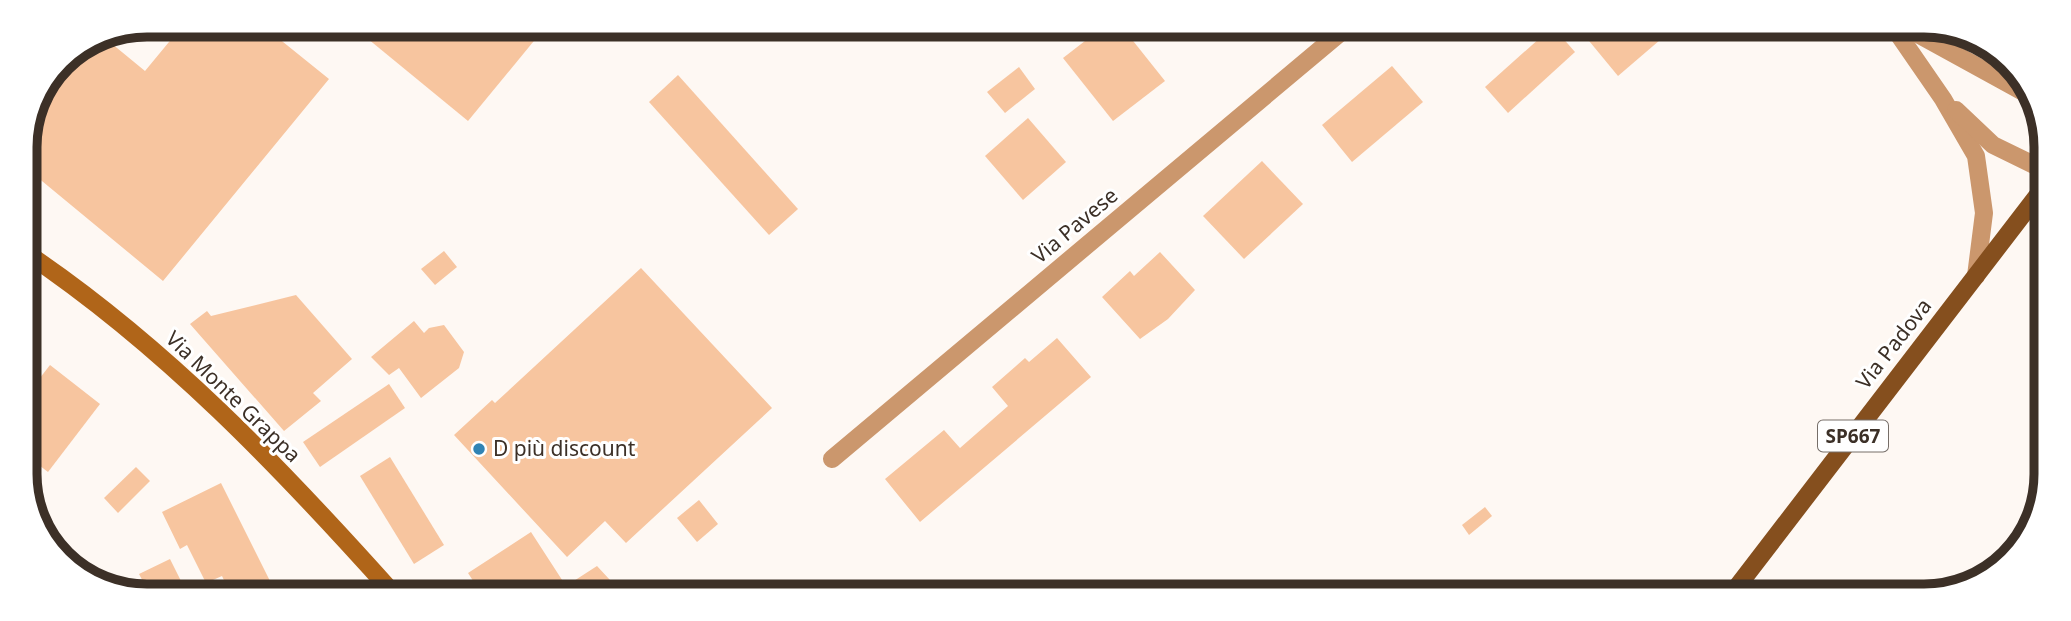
<svg xmlns="http://www.w3.org/2000/svg" width="2071" height="621" font-family="'Noto Sans',sans-serif">
  <style>
    .building { fill: #f7c59f }
    .lines { fill: none; stroke-linecap: round; stroke-linejoin: round }
    .street { stroke: #cb976d; stroke-width: 18 }
    .secondary { stroke: #b06519; stroke-width: 18 }
    .primary { stroke: #854f1e; stroke-width: 18 }
    .poi-dot { fill: #3183b4; stroke: #fff; stroke-width: 2.5 }
    .labels { text-anchor: middle; stroke-width: 6; stroke-linejoin: round; paint-order: stroke }
    .shield { fill: #fff; stroke: #766e68; stroke-width: 2 }
    .shield-label { font-size: 19px; font-weight: bold; fill: #3c3027 }
    .street-label { font-size: 21px; fill: #3c3027; stroke: #fff }
    .poi-label { font-size: 21px; fill: #3c3027; stroke: #fff; text-anchor: start }
    .rim { fill: none; stroke: #3c3027; stroke-width: 9 }
  </style>
  <rect width="100%" height="100%" fill="#fef8f3"/>
  <!-- building -->
  <g class="building">
    <path d="M183,25H262L329,79L163,281L25,167V139L60,60L100,34L145,71Z"/>
    <path d="M351,25H547L468,121Z"/>
    <path d="M662,26H681L675,35Z"/>
    <path d="M1103,27H1122L1165,81L1113,121L1063,58Z"/>
    <path d="M1551,28H1554L1575,52L1508,113L1485,87Z"/>
    <path d="M1595,28H1674L1618,76L1585,36Z"/>
    <path d="M1392,66L1423,102L1352,162L1322,125Z"/>
    <path d="M1019,67L1035,89L1005,113L987,92Z"/>
    <path d="M678,75L798,209L769,235L649,102Z"/>
    <path d="M1028,118L1066,162L1023,200L985,156Z"/>
    <path d="M1262,161L1303,204L1244,259L1203,216Z"/>
    <path d="M444,251L457,267L435,285L421,269Z"/>
    <path d="M1160,252L1195,290L1168,319L1140,339L1102,297L1130,271L1134,276Z"/>
    <path d="M641,268L772,408L626,543L605,521L567,557L454,435L492,400L495,403Z"/>
    <path d="M296,295L352,359L313,393L321,401L284,431L190,324L207,311L211,316Z"/>
    <path d="M414,321L424,333L429,328L444,325L464,352L459,368L421,398L399,368L389,375L371,357Z"/>
    <path d="M1057,338L1091,377L920,522L885,479L944,430L960,448L1008,406L992,387L1025,358L1029,362Z"/>
    <path d="M50,365L100,404L48,472L27,456L26,396Z"/>
    <path d="M389,384L405,408L320,467L303,442Z"/>
    <path d="M390,457L444,545L414,564L360,476Z"/>
    <path d="M136,467L150,481L118,513L104,498Z"/>
    <path d="M221,483L276,593H230L222,576L206,583L187,545L180,549L162,512Z"/>
    <path d="M699,500L718,524L697,542L677,518Z"/>
    <path d="M1485,507L1492,516L1469,535L1462,525Z"/>
    <path d="M531,532L566,586L597,566L623,594L562,593L559,590L555,593H481L468,573Z"/>
    <path d="M170,559L187,593H158L157,590L149,593L139,574Z"/>
  </g>
  <g class="lines">
    <!-- street -->
    <g class="street">
      <path d="M1894,28L1943,99L1976,156L1984,213L1976,276"/>
      <path d="M1907,28L2029,95"/>
      <path d="M1956,110L1993,145L2044,170"/>
      <path d="M832,459L1347,27"/>
    </g>
    <!-- secondary -->
    <path class="secondary" d="M25,252C165,346 282,469 393,593"/>
    <!-- primary -->
    <path class="primary" d="M1730,596L2044,187"/>
  </g>
  <!-- markers -->
  <circle class="poi-dot" cx="479" cy="449" r="7"/>
  <g class="labels">
    <!-- shield labels -->
    <rect class="shield" x="1818" y="420.5" width="70" height="31" rx="5"/>
    <g class="shield-label">
      <text x="1853" y="443">SP667</text>
    </g>
    <!-- street labels -->
    <g class="street-label">
      <text transform="translate(1075 226) rotate(-40)" y="7">Via Pavese</text>
      <text transform="translate(1894 344) rotate(-52)" y="7">Via Padova</text>
      <text transform="translate(233 397) rotate(44)" y="7">Via Monte Grappa</text>
    </g>
    <!-- poi labels -->
    <g class="poi-label">
      <text x="493" y="456">D più discount</text>
    </g>
  </g>
  <!-- crop -->
  <path d="M0 0H2071V621H0ZM147 37H1924A110 110 0 0 1 2034 147V474A110 110 0 0 1 1924 584H147A110 110 0 0 1 37 474V147A110 110 0 0 1 147 37Z" fill="#fff" fill-rule="evenodd"/>
  <path class="rim" d="M147 37H1924A110 110 0 0 1 2034 147V474A110 110 0 0 1 1924 584H147A110 110 0 0 1 37 474V147A110 110 0 0 1 147 37Z"/>
</svg>
